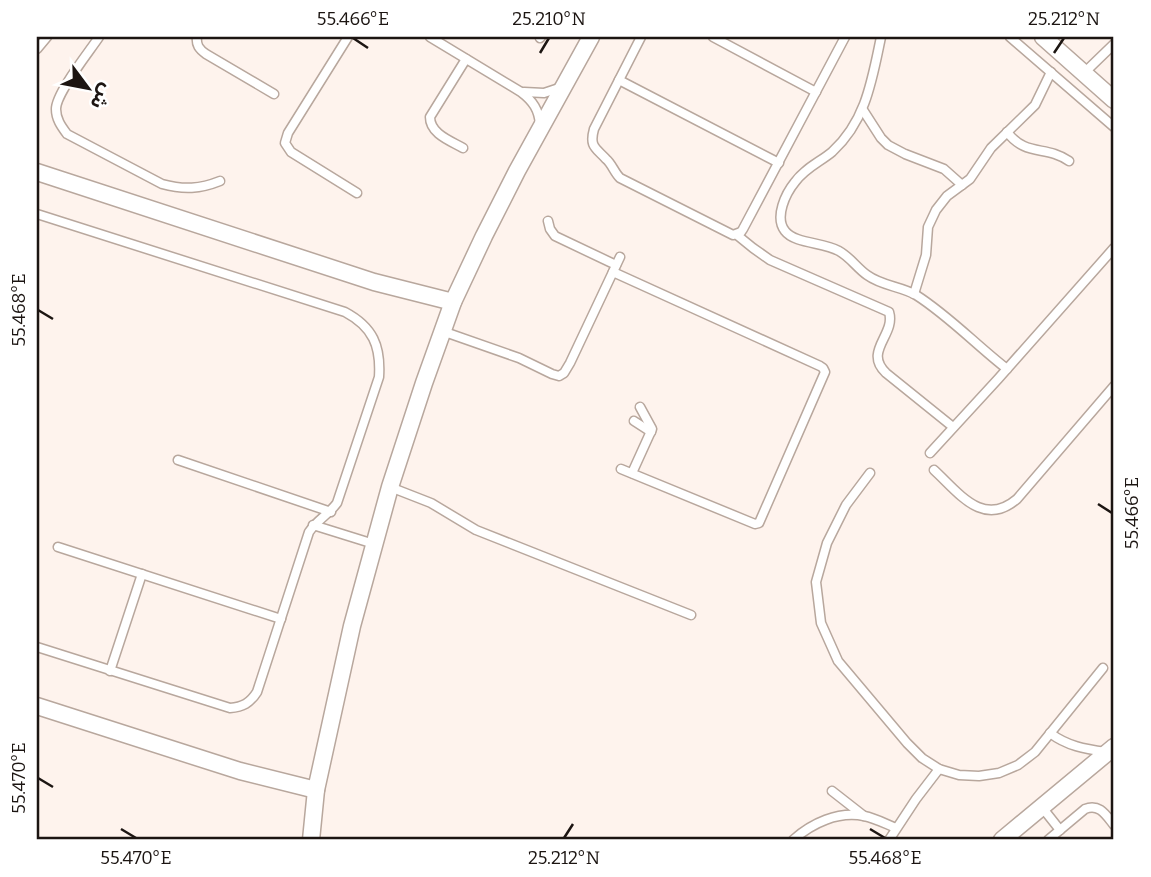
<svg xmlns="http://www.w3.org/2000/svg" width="1151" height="877" font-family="Bitter,'Noto Sans Arabic',serif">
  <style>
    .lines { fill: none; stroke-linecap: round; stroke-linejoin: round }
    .service-casing { stroke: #b8a79d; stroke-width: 11 }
    .minor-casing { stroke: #b8a79d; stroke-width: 19 }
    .service { stroke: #fff; stroke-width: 8 }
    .minor { stroke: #fff; stroke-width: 16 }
    .ticks { fill: none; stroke: #1c1512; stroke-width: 2.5 }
    .neatline { fill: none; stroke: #1c1512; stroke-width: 2.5 }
    .ticks-label { font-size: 18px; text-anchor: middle; fill: #1c1512 }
  </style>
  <rect width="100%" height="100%" fill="#fef3ed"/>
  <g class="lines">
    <!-- service casing -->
    <g class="service-casing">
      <g id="service">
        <path d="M99,37C89,52 56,93 56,109C56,119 61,126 67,134L162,184C184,190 200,189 220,181"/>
        <path d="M197,37C196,45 199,49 206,54L274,94"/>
        <path d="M348,37L288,133L285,143L291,152L357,193"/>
        <path d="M430,37L521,92C533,101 539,110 540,125"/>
        <path d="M641,37L594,129C589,147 596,148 606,159C612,164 614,172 620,178L733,235L741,232L743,229L845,37"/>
        <path d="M713,37L816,92"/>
        <path d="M881,37C872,80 866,121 832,152C820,162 805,168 795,182C786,193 774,217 785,231C795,244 824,242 839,251C850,257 857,268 867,275C882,286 900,286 916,295C949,316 976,345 1007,369"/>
        <path d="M1010,37L1114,127"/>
        <path d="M540,38L541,37"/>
        <path d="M37,49L47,37"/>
        <path d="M1084,73L1114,44"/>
        <path d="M619,80L779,163"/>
        <path d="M524,92L544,93L559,88"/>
        <path d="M863,110L881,138L888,145L905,154L944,169L962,185"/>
        <path d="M1007,132C1026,157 1046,145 1069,161"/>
        <path d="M463,148C451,141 430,134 430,117L466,59"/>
        <path d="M37,214L345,312C373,327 381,346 379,377L337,503C329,514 317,520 309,532L257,692C250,703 243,707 230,708L37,647"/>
        <path d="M548,221L550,229L555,236L616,265"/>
        <path d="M737,235L753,248L770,260L889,312C896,335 863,351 886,373L953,427"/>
        <path d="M613,272L820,366L823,368L825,372L759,523L755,524L621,469"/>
        <path d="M914,294L926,255L928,227L936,210L947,196L970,179L991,148L1035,105L1051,72"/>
        <path d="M442,331L519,358L552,374L559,376L564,373L570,363L620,257"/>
        <path d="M634,421L651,432"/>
        <path d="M930,453L998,379L1114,248"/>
        <path d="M178,460L331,512"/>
        <path d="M934,470C959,493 983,528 1017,499L1114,386"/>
        <path d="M632,473L652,429L640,407"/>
        <path d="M870,473L846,505L827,543L816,582L821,623L838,661L907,743L922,758L939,769L959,775L979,776L999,773L1018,765L1035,752L1103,668"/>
        <path d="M390,487L431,503L476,530L691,615"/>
        <path d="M313,525L374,544"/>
        <path d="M58,547L281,619"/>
        <path d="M110,671L142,574"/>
        <path d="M1050,733C1067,746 1085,749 1106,752"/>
        <path d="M832,791L864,816"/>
        <path d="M1041,806L1060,830"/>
        <path d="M793,840C812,823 838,811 864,816C875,818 886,824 896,828"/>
        <path d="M889,840L916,799L939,769"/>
        <path d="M1048,840L1085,809C1099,803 1106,815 1114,825"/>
      </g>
    </g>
    <!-- minor casing -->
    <g class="minor-casing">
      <g id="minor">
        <path d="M1043,37L1114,100"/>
        <path d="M37,172L374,282L453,302"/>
        <path d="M37,706L240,771L316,790"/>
        <path d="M311,840L316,790L352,626L390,487L424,383L453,302L484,236L517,171L591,37"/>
        <path d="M1002,840L1114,747"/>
      </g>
    </g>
    <!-- service -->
    <use href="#service" class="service"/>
    <!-- minor -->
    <use href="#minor" class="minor"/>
  </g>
  <!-- ticks -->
  <path class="ticks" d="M353,38L368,48M540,53L549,38M1054,53L1064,38M38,310L53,319M1098,504L1112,513M38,778L53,787M121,829L136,838M870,829L885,838M564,838L573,824"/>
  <!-- border -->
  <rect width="1151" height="877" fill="none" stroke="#ffffff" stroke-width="77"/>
  <!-- north arrow -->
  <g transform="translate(88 88) rotate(122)" stroke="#ffffff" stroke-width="5" paint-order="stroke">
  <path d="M0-5L12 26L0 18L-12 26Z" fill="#1c1512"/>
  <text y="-10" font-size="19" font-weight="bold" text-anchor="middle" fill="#1c1512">ش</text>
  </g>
  <rect x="38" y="38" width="1074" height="800" class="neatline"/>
  <g class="ticks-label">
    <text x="353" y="25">55.466°E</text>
    <text x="549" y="25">25.210°N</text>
    <text x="1064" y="25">25.212°N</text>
    <text transform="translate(19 310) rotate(-90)" y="6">55.468°E</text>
    <text transform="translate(1132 513) rotate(-90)" y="6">55.466°E</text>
    <text transform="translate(19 778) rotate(-90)" y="6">55.470°E</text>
    <text x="136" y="864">55.470°E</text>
    <text x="564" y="864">25.212°N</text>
    <text x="885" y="864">55.468°E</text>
  </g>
</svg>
